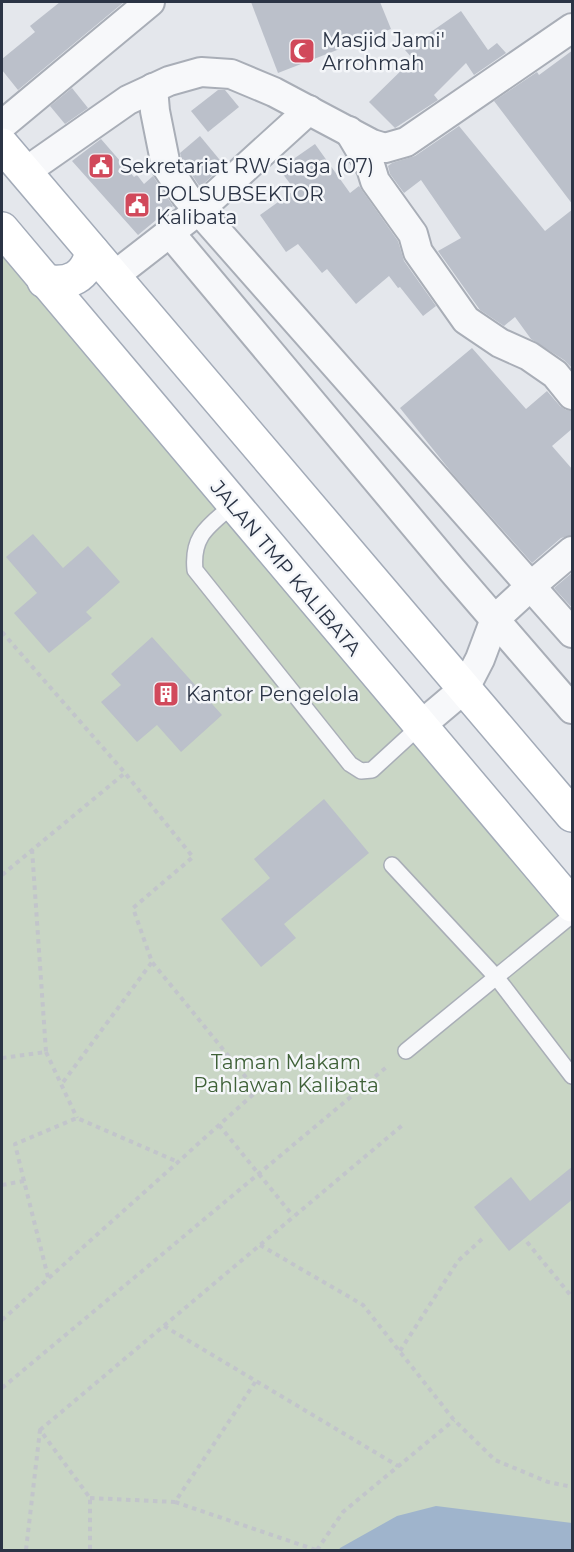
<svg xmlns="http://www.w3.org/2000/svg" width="574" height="1552" font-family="Montserrat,sans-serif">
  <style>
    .green { fill: #c9d6c5 }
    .water { fill: #9fb4cc }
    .building { fill: #bbc0ca }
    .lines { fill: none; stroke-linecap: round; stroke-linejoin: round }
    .lane-casing { stroke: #a9aeb7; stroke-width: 18 }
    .street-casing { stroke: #a9aeb7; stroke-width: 32 }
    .primary-casing { stroke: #a3abb8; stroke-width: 36 }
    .path { stroke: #c2c5cb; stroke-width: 4; stroke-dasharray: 4.5 4.5; stroke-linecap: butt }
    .lane { stroke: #f7f8fa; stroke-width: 15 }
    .street { stroke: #f7f8fa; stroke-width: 28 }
    .primary { stroke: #fff; stroke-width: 33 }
    .labels { text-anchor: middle; stroke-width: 5; stroke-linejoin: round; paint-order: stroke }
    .poi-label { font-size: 20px; fill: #2b3445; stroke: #f4f6f9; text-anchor: start }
    .street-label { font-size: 20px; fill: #2b3445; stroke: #f4f6f9 }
    .park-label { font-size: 20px; fill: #3f6138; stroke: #f4f6f9 }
  </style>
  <rect width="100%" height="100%" fill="#e4e7ec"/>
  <!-- green -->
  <path class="green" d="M2,227L572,905V1550H2Z"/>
  <!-- water -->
  <path class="water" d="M436,1506L572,1523V1550H339L340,1548L397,1516Z"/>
  <!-- building -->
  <g class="building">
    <path d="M60,2H124L18,90L2,70V59L35,32L30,26Z"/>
    <path d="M251,2H380L391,29L278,73Z"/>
    <path d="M461,11L488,50L497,43L506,53L474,75L466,63L434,95L438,100L395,128L369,102L413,59L405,50Z"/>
    <path d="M573,50V205L494,101L537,72L539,75Z"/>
    <path d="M72,88L88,108L65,124L50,106Z"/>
    <path d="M218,90H225L239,107L208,132L191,111Z"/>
    <path d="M459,126L545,231L573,209V369L564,360L531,339L515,317L504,326L480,310L438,251L461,238L421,180L404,193L390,174L388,166L392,163L415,156Z"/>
    <path d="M200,136L224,165L200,187L182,160L180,153Z"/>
    <path d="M101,139L134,177L137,175L144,184L153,176L173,206L138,235L72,161Z"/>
    <path d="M315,144L350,193L359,186L398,241L404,261L436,306L423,316L400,287L398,288L389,276L356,304L327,269L322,273L298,244L286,252L260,215L295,190L279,169Z"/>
    <path d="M472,348L526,409L547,391L560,406L566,410L573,411V428L552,446L573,470V535L561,538L532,563L452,473L400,408Z"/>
    <path d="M33,534L63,568L88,546L120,582L86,612L92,618L49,653L14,613L37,593L6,557Z"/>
    <path d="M573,572V609L554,588Z"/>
    <path d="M152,637L222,715L181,752L157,725L137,742L101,702L121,685L111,674Z"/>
    <path d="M324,799L369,853L284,924L296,938L261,967L221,919L270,878L254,859Z"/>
    <path d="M573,1166V1199L509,1251L474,1207L511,1177L530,1201Z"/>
  </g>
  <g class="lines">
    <!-- lane casing -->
    <g class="lane-casing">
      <g id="lane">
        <path d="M226,511C204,529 192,540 195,570L350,764L361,771L372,770L420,726"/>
        <path d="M392,865L497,978L572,1076"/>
        <path d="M406,1051L572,915"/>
      </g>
    </g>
    <!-- street casing -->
    <g class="street-casing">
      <g id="street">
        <path d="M153,88L155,111L166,166L186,196L572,633"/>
        <path d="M2,125L150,2"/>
        <path d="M349,131L371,168L375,181L413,234L418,252L466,320L500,343L529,356L555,374L572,395"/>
        <path d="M25,172L128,100L169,81L201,72L231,74L274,92L372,144L385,148L406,142L572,28"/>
        <path d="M170,233L452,570L572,709"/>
        <path d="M114,276L199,210L309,110"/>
        <path d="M420,726L465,688L480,659L495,619L532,585L572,551"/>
      </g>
    </g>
    <!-- primary casing -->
    <g class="primary-casing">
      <g id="primary">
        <path d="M2,145L572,815"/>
        <path d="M2,229L572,905"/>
        <path d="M44,281C69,286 87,277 92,251"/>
      </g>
    </g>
    <!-- path -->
    <g class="path">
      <path d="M2,632L125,773L193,857L133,908L152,962L61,1085"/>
      <path d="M2,875L125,773"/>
      <path d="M46,1052L77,1118"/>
      <path d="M2,1058L46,1052L32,849"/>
      <path d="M219,1125L293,1216"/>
      <path d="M24,1181L15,1144L77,1118L178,1162"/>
      <path d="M2,1185L24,1181L48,1277"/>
      <path d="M527,1242L572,1297"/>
      <path d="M260,1245L363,1305L454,1420L495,1460L548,1482L572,1487"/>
      <path d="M2,1320L257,1091L152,962"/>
      <path d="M164,1326L398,1466"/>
      <path d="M400,1351L458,1261L482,1239"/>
      <path d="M2,1388L389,1065"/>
      <path d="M40,1430L405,1123"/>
      <path d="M90,1498L175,1502L256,1381"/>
      <path d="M175,1502L316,1550"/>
      <path d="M26,1550L40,1430L90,1498V1550"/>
      <path d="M317,1550L343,1512L454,1420"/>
    </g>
    <!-- lane -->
    <use href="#lane" class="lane"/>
    <!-- street -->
    <use href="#street" class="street"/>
    <!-- primary -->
    <use href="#primary" class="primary"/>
  </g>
  <!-- icons -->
  <defs>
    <g id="mosque-square" transform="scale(1.35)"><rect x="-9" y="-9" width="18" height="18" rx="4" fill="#d1495b" stroke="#f4f6f9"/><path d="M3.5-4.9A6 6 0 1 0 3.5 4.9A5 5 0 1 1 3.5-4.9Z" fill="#fff"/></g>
    <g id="civic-square" transform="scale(1.35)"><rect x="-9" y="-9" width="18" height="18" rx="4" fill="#d1495b" stroke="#f4f6f9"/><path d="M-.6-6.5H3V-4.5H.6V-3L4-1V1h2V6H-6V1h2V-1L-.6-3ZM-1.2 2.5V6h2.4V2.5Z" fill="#fff"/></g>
    <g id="building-square" transform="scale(1.35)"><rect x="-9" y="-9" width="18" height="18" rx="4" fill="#d1495b" stroke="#f4f6f9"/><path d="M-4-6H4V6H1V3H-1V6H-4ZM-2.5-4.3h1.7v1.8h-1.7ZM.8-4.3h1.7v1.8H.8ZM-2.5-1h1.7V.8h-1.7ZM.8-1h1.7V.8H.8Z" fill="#fff"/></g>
  </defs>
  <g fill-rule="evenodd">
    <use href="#mosque-square" x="302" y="51"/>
    <use href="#civic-square" x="101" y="166"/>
    <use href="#civic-square" x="137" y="205"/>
    <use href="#building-square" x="166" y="694"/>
  </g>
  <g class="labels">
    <!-- poi labels -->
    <g class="poi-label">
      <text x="322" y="47">Masjid Jami'<tspan x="322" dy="23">Arrohmah</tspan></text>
      <text x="120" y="173">Sekretariat RW Siaga (07)</text>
      <text x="156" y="201">POLSUBSEKTOR<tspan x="156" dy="23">Kalibata</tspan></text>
      <text x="186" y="701">Kantor Pengelola</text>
    </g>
    <!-- street labels -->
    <g class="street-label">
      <text transform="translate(286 568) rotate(50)" y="7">JALAN TMP KALIBATA</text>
    </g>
    <!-- park labels -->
    <g class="park-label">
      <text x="286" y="1069">Taman Makam<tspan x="286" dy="23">Pahlawan Kalibata</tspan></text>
    </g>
  </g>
  <!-- border -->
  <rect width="574" height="1552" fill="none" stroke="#2b3445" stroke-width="6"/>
</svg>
